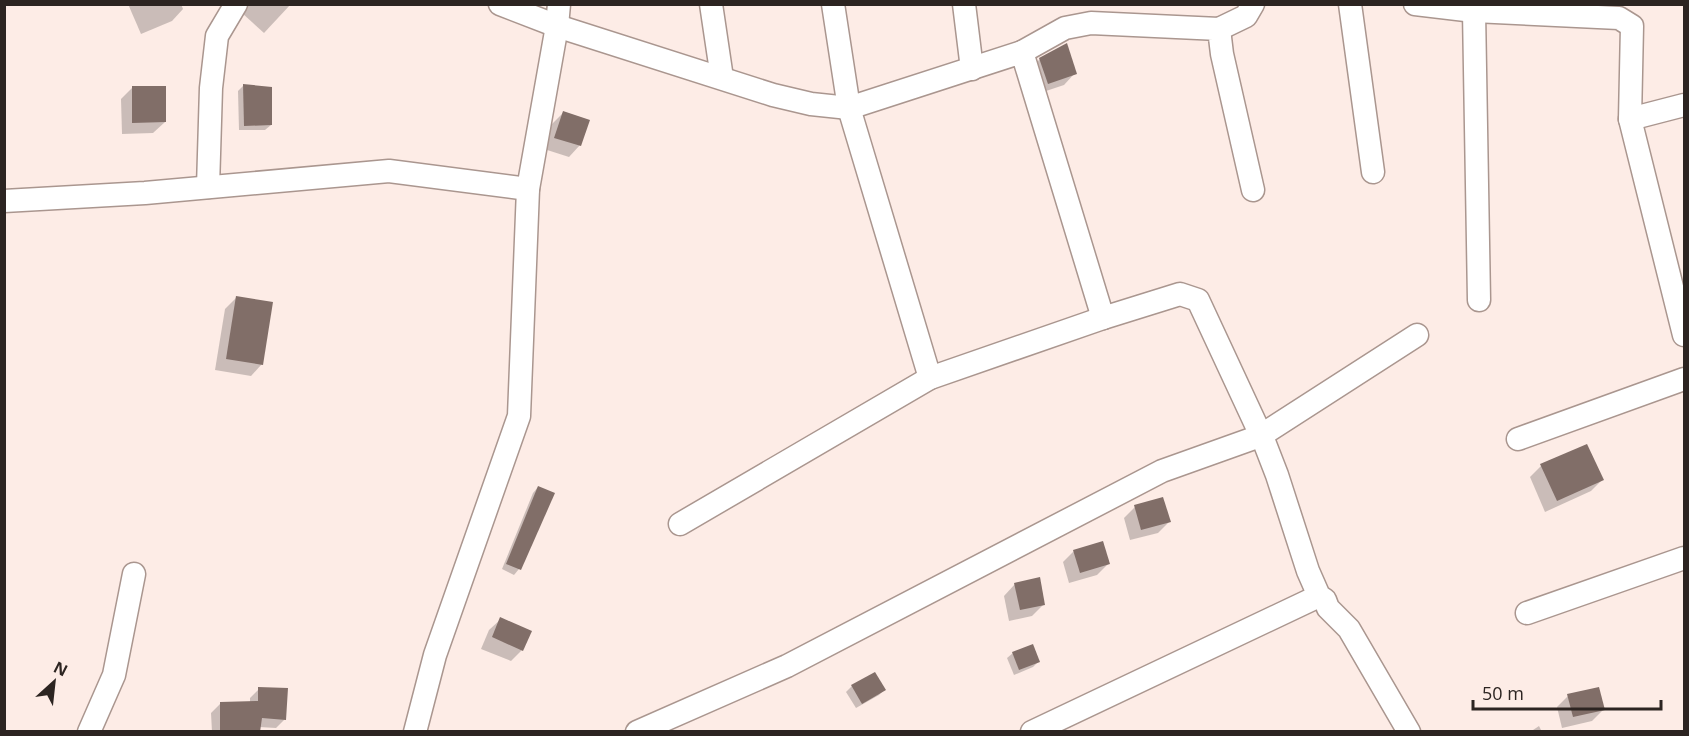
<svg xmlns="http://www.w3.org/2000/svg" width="1689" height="736" font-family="'Open Sans',sans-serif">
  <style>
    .shadow { fill: #0003 }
    .building { fill: #816e68 }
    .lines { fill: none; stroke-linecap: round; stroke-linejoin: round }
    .street-casing { stroke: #aa968f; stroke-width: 25 }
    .street { stroke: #fff; stroke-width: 22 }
  </style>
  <rect width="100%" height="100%" fill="#fdece6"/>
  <!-- shadow -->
  <g class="shadow">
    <path d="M128,4H181L183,9L172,21L141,34Z"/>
    <path d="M250,4H291L264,33L242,13Z"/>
    <path d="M1040,59L1075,73L1064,85L1037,94L1029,70Z"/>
    <path d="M244,85L271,125L265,130H239L238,91Z"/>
    <path d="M132,88L165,122L153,133L122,134L121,99Z"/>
    <path d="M563,113L580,145L569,157L544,149L552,124Z"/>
    <path d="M236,298L262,364L251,376L215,370L225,309Z"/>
    <path d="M1541,466L1602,480L1591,491L1545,512L1530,477Z"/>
    <path d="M538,487L553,494L519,569L514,575L502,569L533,493Z"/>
    <path d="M1135,507L1169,522L1158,533L1130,540L1124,518Z"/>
    <path d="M1074,551L1108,564L1097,575L1069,583L1063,562Z"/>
    <path d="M1015,584L1044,604L1032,616L1009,621L1004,596Z"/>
    <path d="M501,619L522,650L511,661L481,649L489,630Z"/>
    <path d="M1013,653L1038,662L1033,667L1014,675L1007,658Z"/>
    <path d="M874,674L884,690L879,695L856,708L846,692L852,686Z"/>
    <path d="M259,689L285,719L276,728L259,727L258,732H212L211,713L220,704L250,703V698Z"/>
    <path d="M1568,696L1603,710L1592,721L1562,728L1557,707Z"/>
    <path d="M1539,726L1542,732H1530Z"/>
  </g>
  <!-- building -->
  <g class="building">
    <path d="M1067,43L1077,74L1048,84L1039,58Z"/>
    <path d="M243,84L272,87V125L244,126Z"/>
    <path d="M132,86H166V122L132,123Z"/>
    <path d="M563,111L590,120L581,146L554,138Z"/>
    <path d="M236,296L273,302L263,365L226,359Z"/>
    <path d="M1587,444L1604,480L1557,501L1540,464Z"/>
    <path d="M538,486L555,493L521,570L506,564Z"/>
    <path d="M1163,497L1171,522L1141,530L1134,505Z"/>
    <path d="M1103,541L1110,564L1080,573L1073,550Z"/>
    <path d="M1040,577L1045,605L1020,610L1014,583Z"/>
    <path d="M500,617L532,631L523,651L492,637Z"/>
    <path d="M1033,644L1040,662L1019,670L1012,652Z"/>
    <path d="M875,672L886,690L862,704L851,685Z"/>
    <path d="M258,687L288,688L286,720L262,718L260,732H220V702L258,701Z"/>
    <path d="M1599,687L1605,710L1573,717L1567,694Z"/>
  </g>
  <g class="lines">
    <!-- street casing -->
    <g class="street-casing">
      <g id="street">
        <path d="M500,4L557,26L773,95L811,104L849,108L1022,52L1103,318"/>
        <path d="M711,4L722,78"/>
        <path d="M833,4L849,108L930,378"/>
        <path d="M964,4L972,69"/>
        <path d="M1350,4L1373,172"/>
        <path d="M1415,4L1474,11L1619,18L1632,26L1630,119L1684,335"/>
        <path d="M1474,11L1479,300"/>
        <path d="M1219,29L1246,16L1253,4"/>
        <path d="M1022,52L1065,28L1091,23L1219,29L1222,54L1253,190"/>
        <path d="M1630,119L1684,105"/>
        <path d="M208,187L211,88L217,36L236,4"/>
        <path d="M4,201L145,193L389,171L528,189"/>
        <path d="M1518,439L1684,379"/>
        <path d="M680,524L930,378L1103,318L1180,294L1198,300L1265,444L1277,475L1308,571L1319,596L1325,600L1328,608L1349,629L1409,732"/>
        <path d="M1527,613L1684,558"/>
        <path d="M89,732L114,675L134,574"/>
        <path d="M415,732L435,655L519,416L528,189L557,26L559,4"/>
        <path d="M637,732L787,666L1162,471L1260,436L1417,335"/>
        <path d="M1032,732L1319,596"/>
      </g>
    </g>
    <!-- street -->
    <use href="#street" class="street"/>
  </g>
  <!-- border -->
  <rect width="1689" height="736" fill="none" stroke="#2c2421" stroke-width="12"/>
  <!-- north arrow -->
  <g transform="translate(54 682) rotate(27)" stroke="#fdece6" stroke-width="4.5" paint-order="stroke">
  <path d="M0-4.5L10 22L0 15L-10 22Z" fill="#2c2421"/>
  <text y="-9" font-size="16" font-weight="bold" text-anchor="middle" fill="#2c2421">N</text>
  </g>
  <!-- scale -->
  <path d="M1473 700v9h188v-9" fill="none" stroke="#2c2421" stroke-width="3"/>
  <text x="1482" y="700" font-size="18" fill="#2c2421" stroke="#fdece6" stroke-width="4.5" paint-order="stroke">50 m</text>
</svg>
